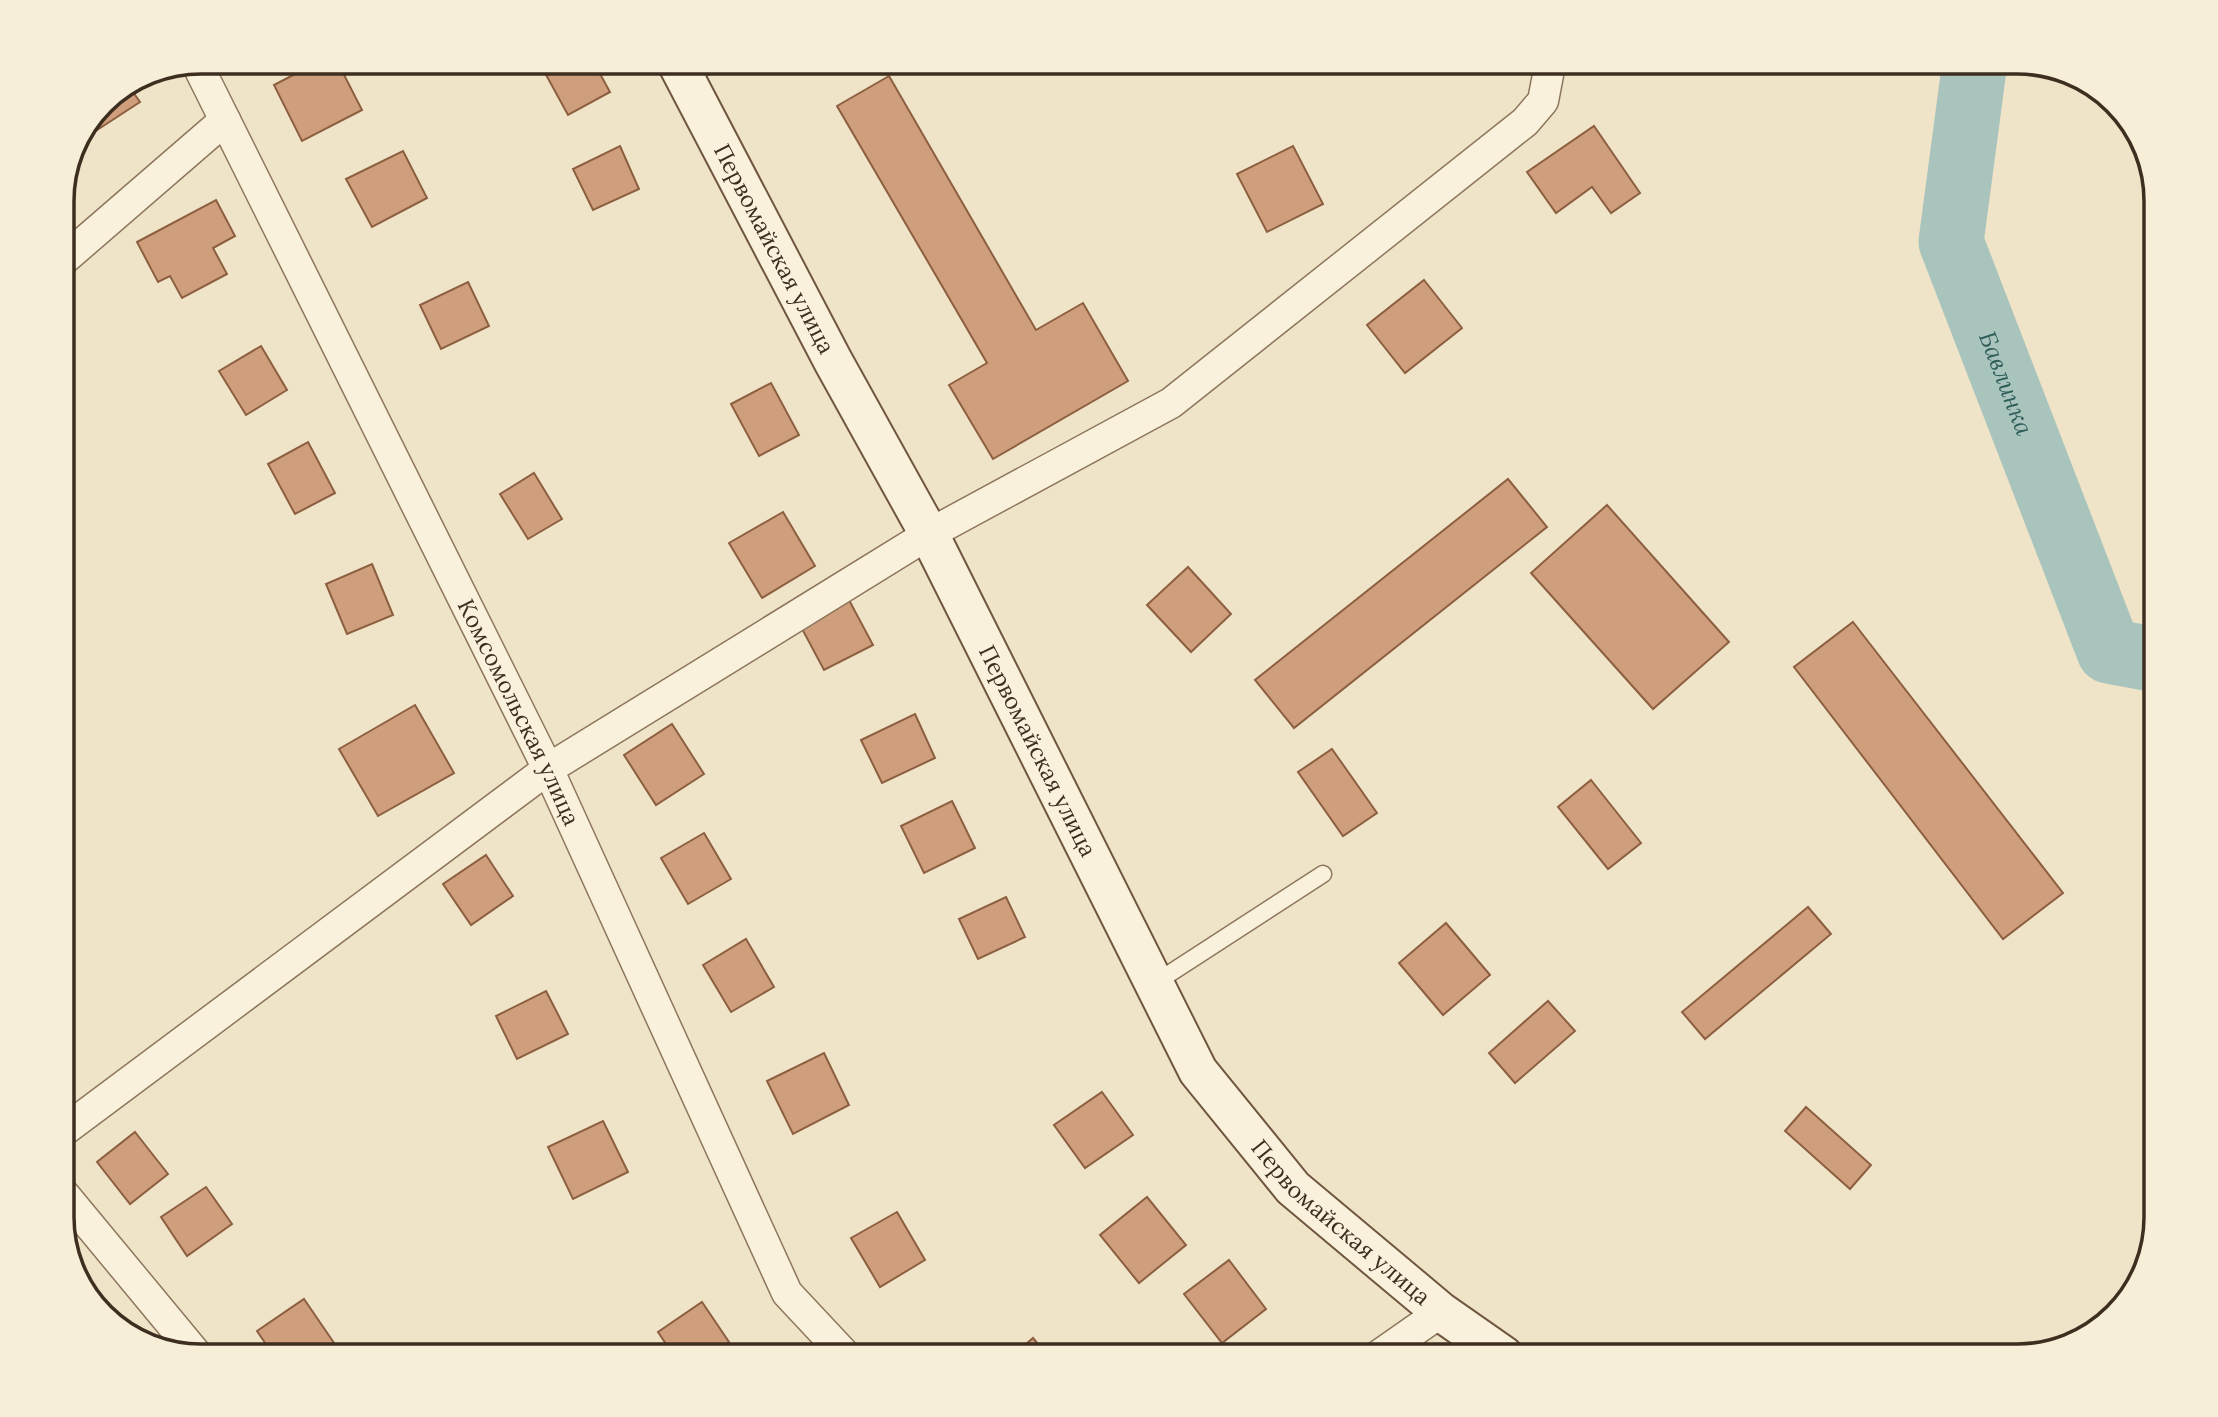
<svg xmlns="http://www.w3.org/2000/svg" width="2218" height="1417" font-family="Lora,serif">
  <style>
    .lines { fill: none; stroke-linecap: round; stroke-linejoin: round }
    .river { stroke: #a9c4bc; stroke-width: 65 }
    .building { fill: #cf9f7d; stroke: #8d5f41; stroke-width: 2 }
    .lane-casing { stroke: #8d765c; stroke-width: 19 }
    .street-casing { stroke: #8d765c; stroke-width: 33 }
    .secondary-casing { stroke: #6f573f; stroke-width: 42 }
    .lane { stroke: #faf1dc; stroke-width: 16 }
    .street { stroke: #faf1dc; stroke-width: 30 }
    .secondary { stroke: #faf1dc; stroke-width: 38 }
    .labels { text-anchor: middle; stroke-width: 5; stroke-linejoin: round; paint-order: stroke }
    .street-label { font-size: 23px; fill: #3d2e20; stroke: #f7eed8 }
    .water-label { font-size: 24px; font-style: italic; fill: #2f5d5a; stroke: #f7eed8 }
    .rim { fill: none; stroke: #3d2e20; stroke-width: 3.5 }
  </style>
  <rect width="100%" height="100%" fill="#f0e4c8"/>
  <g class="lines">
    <!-- river -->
    <path class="river" id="s1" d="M1975,61L1951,242L2109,651L2157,660"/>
  </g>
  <!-- building -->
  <g class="building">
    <path d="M320,61H337L362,110L302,141L274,85Z"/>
    <path d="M561,61H593L610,92L568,115L544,71Z"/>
    <path d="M889,76L1036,330L1083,303L1128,381L993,459L949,385L987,363L837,106Z"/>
    <path d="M128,85L140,102L91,134L86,127L102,102Z"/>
    <path d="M1594,126L1640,193L1611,213L1592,187L1556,213L1527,172Z"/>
    <path d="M620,146L639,189L593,210L573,169Z"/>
    <path d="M1293,146L1323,204L1267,232L1237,174Z"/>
    <path d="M403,151L427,198L372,227L346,179Z"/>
    <path d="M216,200L235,236L213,248L227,274L182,298L170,276L158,282L137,242Z"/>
    <path d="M1424,280L1462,328L1405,373L1367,325Z"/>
    <path d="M468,282L489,326L441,349L420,305Z"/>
    <path d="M261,346L287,390L246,415L219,371Z"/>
    <path d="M771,383L799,435L759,456L731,404Z"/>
    <path d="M308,442L335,493L295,514L268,464Z"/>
    <path d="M534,473L562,519L528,539L500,494Z"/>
    <path d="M1508,479L1547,527L1294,728L1255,680Z"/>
    <path d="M1607,505L1729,642L1653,709L1531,573Z"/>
    <path d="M783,512L815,566L762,598L729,543Z"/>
    <path d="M372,564L393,615L347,634L326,584Z"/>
    <path d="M1188,567L1231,614L1191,652L1147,605Z"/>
    <path d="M849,600L873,645L824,670L800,625Z"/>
    <path d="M1853,622L2063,893L2003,939L1794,667Z"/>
    <path d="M415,705L454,773L378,816L339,749Z"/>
    <path d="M915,714L935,758L882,783L861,740Z"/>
    <path d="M672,724L704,774L656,805L624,755Z"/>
    <path d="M1332,749L1377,813L1343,836L1298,772Z"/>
    <path d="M1591,780L1641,843L1608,869L1558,807Z"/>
    <path d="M952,801L975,848L924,873L901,826Z"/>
    <path d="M704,833L731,879L688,904L661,858Z"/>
    <path d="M486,855L513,896L471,925L443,884Z"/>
    <path d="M1006,897L1025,937L978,959L959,919Z"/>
    <path d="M1808,907L1831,934L1705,1039L1682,1012Z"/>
    <path d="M1446,923L1490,975L1443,1015L1399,963Z"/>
    <path d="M746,939L774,987L731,1012L703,965Z"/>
    <path d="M546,991L568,1034L517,1059L496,1016Z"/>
    <path d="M1548,1001L1575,1031L1515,1083L1489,1053Z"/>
    <path d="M824,1053L849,1105L793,1134L767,1081Z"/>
    <path d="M1102,1092L1133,1135L1085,1168L1054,1125Z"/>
    <path d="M1806,1107L1871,1165L1850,1189L1785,1131Z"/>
    <path d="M603,1121L628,1172L573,1199L548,1147Z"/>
    <path d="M135,1132L168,1174L130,1204L97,1162Z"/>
    <path d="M206,1187L232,1224L187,1256L161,1217Z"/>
    <path d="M1147,1197L1186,1245L1139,1283L1100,1235Z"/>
    <path d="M897,1212L925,1260L880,1287L851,1238Z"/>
    <path d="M1229,1260L1266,1309L1222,1343L1184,1294Z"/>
    <path d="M304,1299L343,1356H274L257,1331Z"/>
    <path d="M702,1302L729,1342L708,1356H674L658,1332Z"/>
    <path d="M1033,1338L1048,1356H1012Z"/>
  </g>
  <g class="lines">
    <!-- lane casing -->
    <g class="lane-casing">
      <g id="lane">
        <path d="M684,77L718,61"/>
        <path d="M1155,983L1323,874"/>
      </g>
    </g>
    <!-- street casing -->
    <g class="street-casing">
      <g id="street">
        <path id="s2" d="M196,62L548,769L787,1293L846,1356"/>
        <path d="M62,261L225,120"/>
        <path d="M62,1132L548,769L929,534L1171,403L1525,122L1543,101L1548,75L1546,61"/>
        <path d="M62,1192L197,1355"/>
        <path d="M1378,1356L1441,1312"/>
      </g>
    </g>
    <!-- secondary casing -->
    <g class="secondary-casing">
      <g id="secondary">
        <path id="s3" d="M676,61L833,361L929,534L1198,1071L1293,1188L1441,1312L1504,1356"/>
      </g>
    </g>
    <!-- lane -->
    <use href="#lane" class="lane"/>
    <!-- street -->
    <use href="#street" class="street"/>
    <!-- secondary -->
    <use href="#secondary" class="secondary"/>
  </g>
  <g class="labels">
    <!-- street labels -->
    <g class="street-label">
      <text dy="8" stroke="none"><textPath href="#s3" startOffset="212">Первомайская улица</textPath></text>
      <text dy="8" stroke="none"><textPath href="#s2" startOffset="726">Комсомольская улица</textPath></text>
      <text dy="8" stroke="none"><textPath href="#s3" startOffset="779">Первомайская улица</textPath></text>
      <text dy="8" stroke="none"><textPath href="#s3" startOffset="1346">Первомайская улица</textPath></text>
    </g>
    <!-- water labels -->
    <g class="water-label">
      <text dy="8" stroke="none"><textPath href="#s1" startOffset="334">Бавлинка</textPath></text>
    </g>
  </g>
  <!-- crop -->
  <path d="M0 0H2218V1417H0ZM201 74H2017A127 127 0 0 1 2144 201V1217A127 127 0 0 1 2017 1344H201A127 127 0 0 1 74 1217V201A127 127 0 0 1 201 74Z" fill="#f7eed8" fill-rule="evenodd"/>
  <path class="rim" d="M201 74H2017A127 127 0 0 1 2144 201V1217A127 127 0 0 1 2017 1344H201A127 127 0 0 1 74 1217V201A127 127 0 0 1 201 74Z"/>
</svg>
